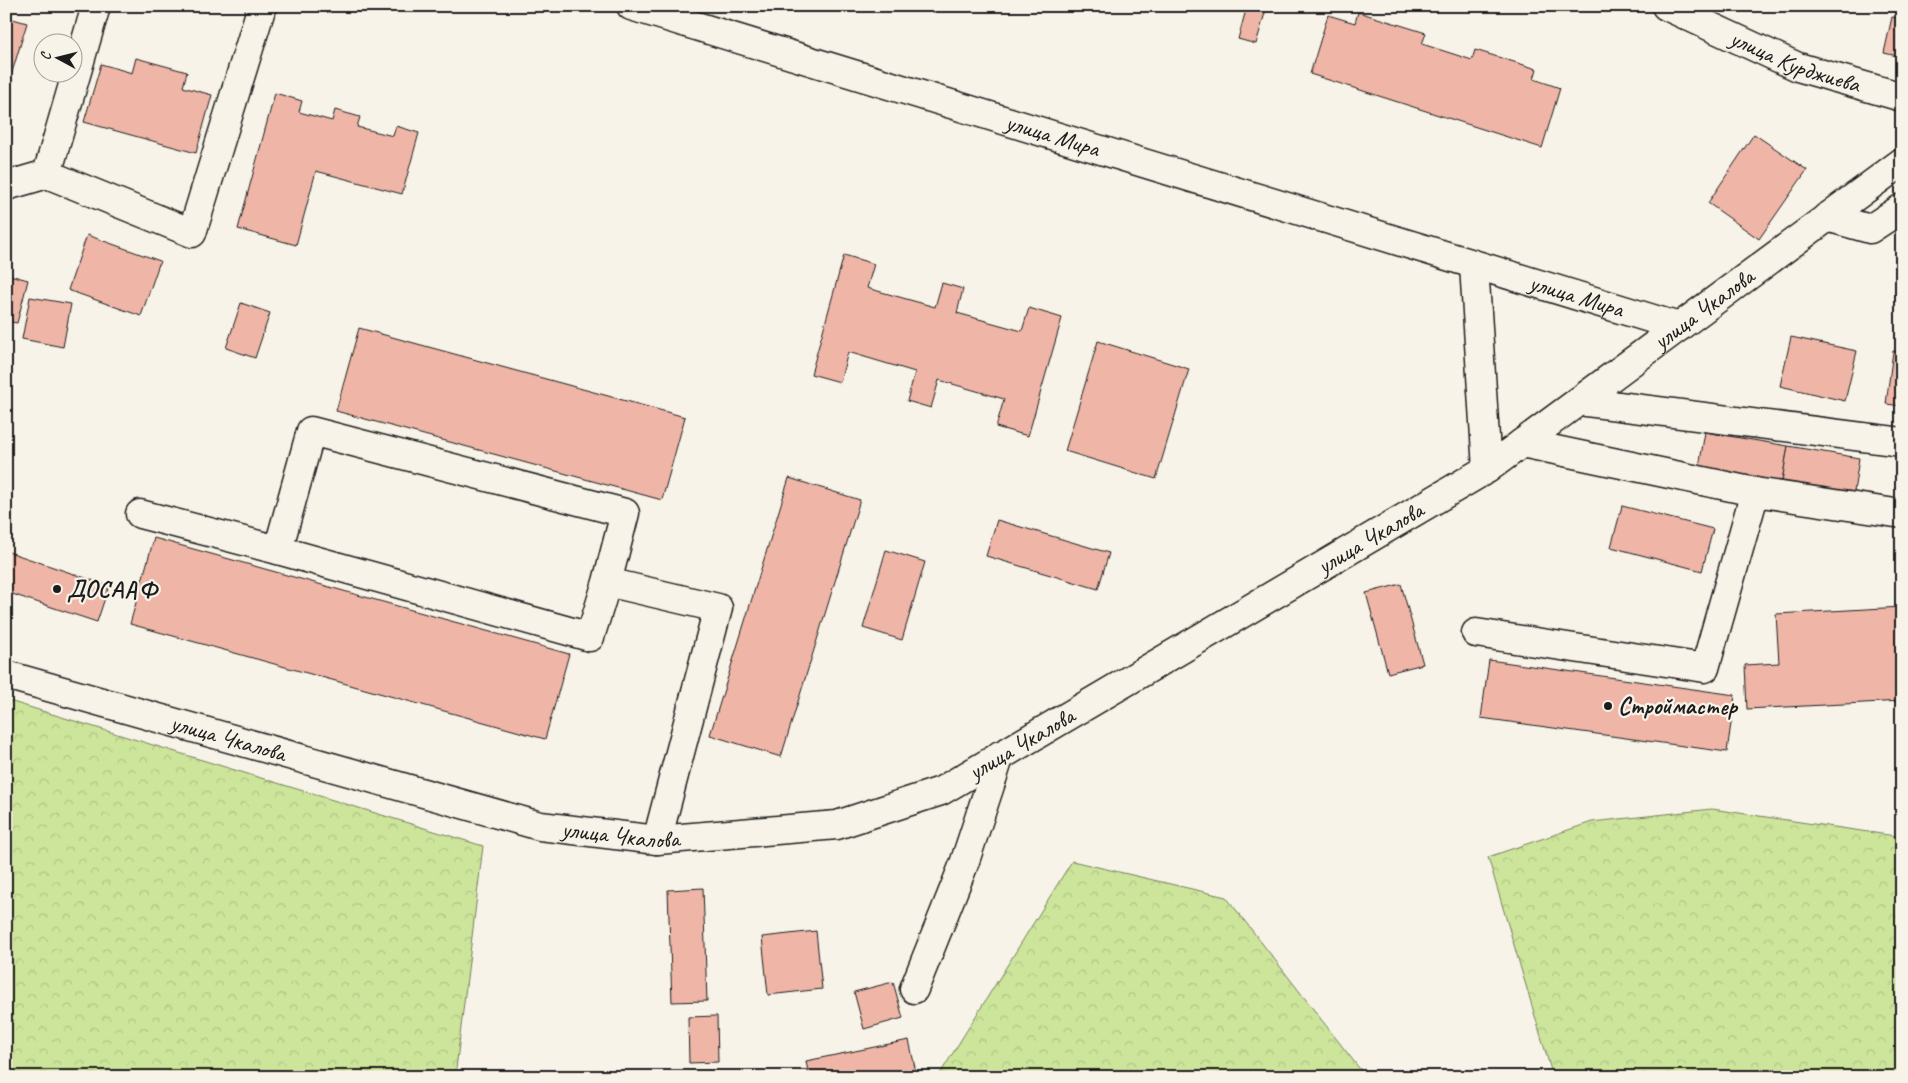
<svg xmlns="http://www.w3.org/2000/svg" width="1908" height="1083" font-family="Caveat,sans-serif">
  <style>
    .forest { fill: url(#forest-crowns); stroke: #74805c }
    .building { fill: #efb6a7; stroke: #1c1c1c }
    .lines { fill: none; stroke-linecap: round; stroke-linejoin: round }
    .minor-casing { stroke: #1c1c1c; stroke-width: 31 }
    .minor { stroke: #f7f3e8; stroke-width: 28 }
    .poi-dot { fill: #1c1c1c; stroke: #f7f3e8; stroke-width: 2 }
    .labels { text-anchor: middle; stroke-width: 4.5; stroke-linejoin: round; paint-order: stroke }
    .street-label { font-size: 24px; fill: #1c1c1c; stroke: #f7f3e8 }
    .poi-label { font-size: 24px; font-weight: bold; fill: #1c1c1c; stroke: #f7f3e8; text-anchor: start }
  </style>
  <defs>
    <pattern id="forest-crowns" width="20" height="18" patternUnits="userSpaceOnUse" patternTransform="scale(1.25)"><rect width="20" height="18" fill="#cce59b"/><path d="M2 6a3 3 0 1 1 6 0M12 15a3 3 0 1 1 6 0" fill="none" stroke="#afc485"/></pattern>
  </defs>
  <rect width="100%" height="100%" fill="#f7f3e8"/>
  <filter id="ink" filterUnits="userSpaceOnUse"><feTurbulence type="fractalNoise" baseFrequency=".02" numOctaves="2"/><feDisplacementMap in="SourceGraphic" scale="10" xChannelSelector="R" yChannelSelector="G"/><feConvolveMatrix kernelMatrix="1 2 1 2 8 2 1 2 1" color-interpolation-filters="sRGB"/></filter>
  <g filter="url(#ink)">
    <!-- forest -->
    <g class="forest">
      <path d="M6,700L483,846L455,1077H6Z"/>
      <path d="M1712,809L1902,837V1077H1553L1488,857L1592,822Z"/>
      <path d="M1072,861L1226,897L1366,1077H938Z"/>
    </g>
    <!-- building -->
    <g class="building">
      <path d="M1247,6H1267L1256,44L1238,39Z"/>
      <path d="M1358,12L1426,33L1422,44L1472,60L1475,50L1537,69L1534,79L1560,88L1542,148L1310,74L1328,15L1355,23Z"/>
      <path d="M6,17L27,23L6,92Z"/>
      <path d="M1892,17L1902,19V57L1884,53Z"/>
      <path d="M136,58L187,72L183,87L212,95L196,153L84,122L101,64L132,73Z"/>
      <path d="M275,93L302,101L299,112L332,121L335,110L360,117L357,127L393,136L396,126L419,133L402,194L316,171L296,245L238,229Z"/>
      <path d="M1754,134L1807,170L1759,239L1708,203Z"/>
      <path d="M87,235L160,261L141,316L68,290Z"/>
      <path d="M844,255L874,264L867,288L935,307L942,283L963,289L957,313L1022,331L1029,308L1062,318L1028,436L996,427L1004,399L939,380L931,408L907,401L915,372L848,352L840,382L811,374Z"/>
      <path d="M6,274L28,280L17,323L6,321Z"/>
      <path d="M30,297L71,304L63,347L22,339Z"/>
      <path d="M241,303L270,313L255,358L226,348Z"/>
      <path d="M359,328L685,417L662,500L336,411Z"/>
      <path d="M1791,337L1857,351L1845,401L1780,386Z"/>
      <path d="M1098,341L1189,369L1156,479L1065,451Z"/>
      <path d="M1893,351L1902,352V406L1886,404Z"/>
      <path d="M1705,432L1788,446L1781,487L1698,473Z"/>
      <path d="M1788,446L1859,458L1853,499L1781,487Z"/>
      <path d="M789,478L860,500L781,757L710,735Z"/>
      <path d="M1622,506L1713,529L1702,571L1611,547Z"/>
      <path d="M997,520L1109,553L1098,589L986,556Z"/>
      <path d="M154,538L569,654L545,739L130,624Z"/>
      <path d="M886,550L925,562L902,640L863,628Z"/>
      <path d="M6,551L109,586L97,622L6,592Z"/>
      <path d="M1401,584L1423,664L1388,673L1366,593Z"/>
      <path d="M1902,607V701L1747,709L1745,665L1779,663L1776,614Z"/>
      <path d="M1489,660L1735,695L1727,752L1481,718Z"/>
      <path d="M703,888L707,1001L672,1002L668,890Z"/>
      <path d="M816,931L822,989L768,995L762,937Z"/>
      <path d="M893,982L903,1018L864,1029L854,992Z"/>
      <path d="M717,1016L718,1062L689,1063L688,1017Z"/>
      <path d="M909,1040L917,1077H809L806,1061Z"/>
    </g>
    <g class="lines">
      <!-- minor casing -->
      <g class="minor-casing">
        <g id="minor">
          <path d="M96,6L47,174L192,233L262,6"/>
          <path id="s1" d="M631,6L1679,327"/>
          <path id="s2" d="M1666,6L1798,67L1902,97"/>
          <path d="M6,186L47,174"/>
          <path d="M1827,217L1870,229L1902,208"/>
          <path d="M1474,265L1487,469"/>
          <path d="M1579,401L1902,442"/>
          <path d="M1755,492L1902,514"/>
          <path d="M140,514L278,550"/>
          <path d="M607,582L590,637L278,550L311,431L625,513L607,582L718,608L657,840"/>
          <path d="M1476,633L1705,668L1755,492L1522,443"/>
          <path id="s3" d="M6,675L540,826L657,840L837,825L941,791L1487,469L1902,162"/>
          <path d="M914,989L964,864L1000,755"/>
        </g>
      </g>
      <!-- minor -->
      <use href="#minor" class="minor"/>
    </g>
  </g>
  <!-- markers -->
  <g class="poi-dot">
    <circle cx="57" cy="589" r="5"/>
    <circle cx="1608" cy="706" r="5"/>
  </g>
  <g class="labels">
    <!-- street labels -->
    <g class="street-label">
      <text dy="8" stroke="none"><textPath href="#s2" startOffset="141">улица Курджиева</textPath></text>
      <text dy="8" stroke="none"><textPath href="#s1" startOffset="441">улица Мира</textPath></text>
      <text dy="8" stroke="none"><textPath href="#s1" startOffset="989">улица Мира</textPath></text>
      <text dy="8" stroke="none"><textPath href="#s3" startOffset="1866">улица Чкалова</textPath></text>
      <text dy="8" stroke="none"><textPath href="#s3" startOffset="1461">улица Чкалова</textPath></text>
      <text dy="8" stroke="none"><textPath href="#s3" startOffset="231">улица Чкалова</textPath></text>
      <text dy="8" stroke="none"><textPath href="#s3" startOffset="1056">улица Чкалова</textPath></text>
      <text dy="8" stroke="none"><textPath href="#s3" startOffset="636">улица Чкалова</textPath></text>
    </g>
    <!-- poi labels -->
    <g class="poi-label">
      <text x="67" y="597">ДОСААФ</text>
      <text x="1618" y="714">Строймастер</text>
    </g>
  </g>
  <!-- margin -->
  <rect width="1908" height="1083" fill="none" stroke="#f7f3e8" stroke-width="25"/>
  <rect x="12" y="12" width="1883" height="1058" fill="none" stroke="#1c1c1c" stroke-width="2" filter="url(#ink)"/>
  <!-- north arrow -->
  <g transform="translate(58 58) rotate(277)"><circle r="24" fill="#f7f3e8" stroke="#9f9d96"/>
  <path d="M0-4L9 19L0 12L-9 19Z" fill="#1c1c1c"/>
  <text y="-8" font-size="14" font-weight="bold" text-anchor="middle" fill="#1c1c1c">С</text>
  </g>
</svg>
